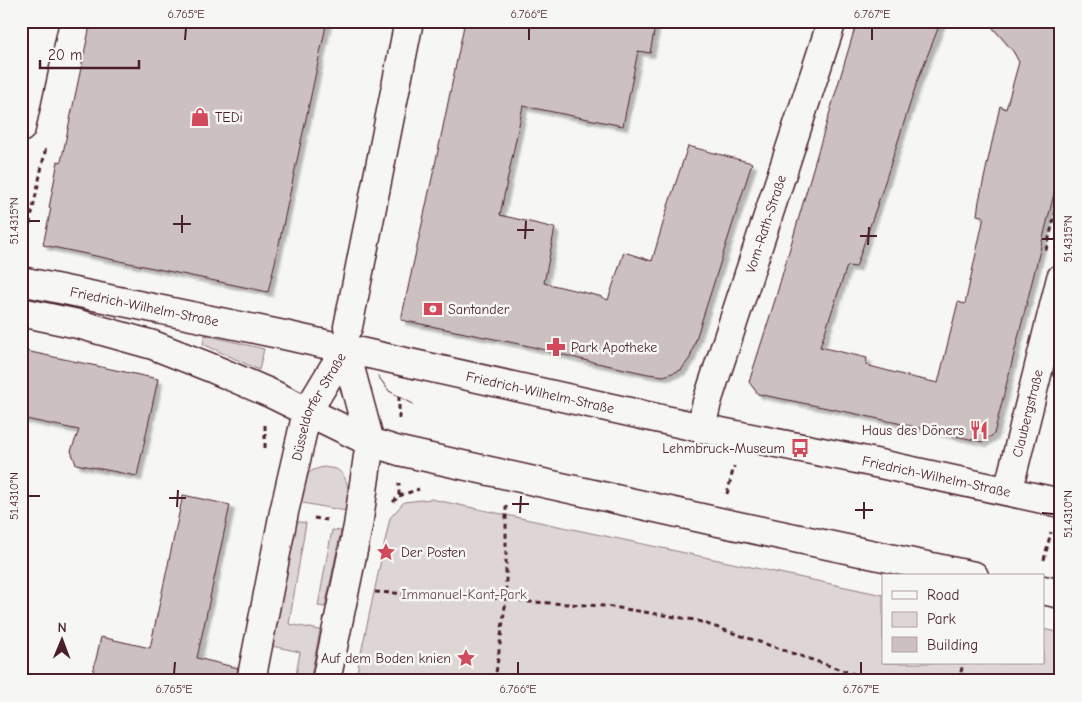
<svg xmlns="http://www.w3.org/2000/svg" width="1082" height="702" font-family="'Comic Neue',sans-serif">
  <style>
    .green { fill: #ddd6d5; stroke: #947a80 }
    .building { fill: #ccc1c0; stroke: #4a1f2b; filter: url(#shadow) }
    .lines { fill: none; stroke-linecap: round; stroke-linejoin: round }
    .street-casing { stroke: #4a1f2b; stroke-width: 31 }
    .secondary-casing { stroke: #4a1f2b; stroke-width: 31 }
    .path { stroke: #4a1f2b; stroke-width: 3; stroke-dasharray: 5 4; stroke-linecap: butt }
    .street { stroke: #f6f6f2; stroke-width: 28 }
    .secondary { stroke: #f6f6f2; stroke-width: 28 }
    .tram { stroke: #4a1f2b; stroke-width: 1 }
    .ticks { fill: none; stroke: #4a1f2b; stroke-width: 2 }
    .labels { text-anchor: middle; stroke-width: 5; stroke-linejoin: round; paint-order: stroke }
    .poi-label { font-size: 14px; fill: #4a1f2b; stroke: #f6f6f2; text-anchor: start }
    .street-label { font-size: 14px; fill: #4a1f2b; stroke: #f6f6f2 }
    .park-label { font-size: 14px; fill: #6f4d56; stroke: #f6f6f2 }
    .neatline { fill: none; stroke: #4a1f2b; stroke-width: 2 }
    .ticks-label { font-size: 12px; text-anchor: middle; fill: #4a1f2b }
  </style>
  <defs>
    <filter id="shadow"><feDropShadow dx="4.5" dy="4.5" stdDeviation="1" flood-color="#0004"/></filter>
  </defs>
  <rect width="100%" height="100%" fill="#f6f6f2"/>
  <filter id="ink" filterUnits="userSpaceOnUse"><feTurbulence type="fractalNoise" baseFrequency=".02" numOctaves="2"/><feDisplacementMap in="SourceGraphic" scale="10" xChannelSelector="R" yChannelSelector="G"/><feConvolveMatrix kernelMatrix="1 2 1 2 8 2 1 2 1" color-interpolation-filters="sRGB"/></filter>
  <g filter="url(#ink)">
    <!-- green -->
    <g class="green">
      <path d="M205,335L264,349L259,370L203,344Z"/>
      <path d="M324,467C327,468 333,468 336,469C351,477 349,497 346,511L297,502C302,482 300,472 324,467Z"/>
      <path d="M431,499L883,595V663H1043V629L1061,633V681H355L390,518L404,502Z"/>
      <path d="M293,521L306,523L289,624L320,630L310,681H295L300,652L272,646Z"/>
      <path d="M332,530L341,531L325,607L318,606Z"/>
    </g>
    <!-- building -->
    <g class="building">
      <path d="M91,21H327L276,258L268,292L43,245L51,208H49L58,161L61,162Z"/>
      <path d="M465,21H656L650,53L638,51L623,126L523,106L500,215L555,228L544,283L599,296L608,300L624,252L652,261L668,206L688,146L752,163L690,358L681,370L664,376L648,374L588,361L529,346L401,320L439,146Z"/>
      <path d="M857,21H941L917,82L882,191L856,267L847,266L820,347L867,358L866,365L911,377L938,383L958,302L965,304L984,217L977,215L979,201L1000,106L1006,109L1019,62L1013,51L987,21H1061V166L994,434L983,442L852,413L758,394L749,382L775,300L814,165Z"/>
      <path d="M21,350L158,379L137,476L76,464L71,451L79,430L21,418Z"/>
      <path d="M183,495L230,505L197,658L238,668L236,681H91L101,637L150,648Z"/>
    </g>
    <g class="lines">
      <!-- street casing -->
      <g class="street-casing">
        <g id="street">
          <path d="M21,128L44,21"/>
          <path d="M348,327L409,21"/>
          <path id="s1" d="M701,428L707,402L832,21"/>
          <path id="s2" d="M1008,491L1061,278"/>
        </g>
      </g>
      <!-- secondary casing -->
      <g class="secondary-casing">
        <g id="secondary">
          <path id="s3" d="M21,281L284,335L701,428L852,458L1061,503"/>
          <path d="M21,312L78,324L153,345L209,367L272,394L370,442L399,451L719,522L974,576"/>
          <path d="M1043,590L1061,594"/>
          <path id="s4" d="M251,681L284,512L307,412L345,349"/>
          <path d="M326,681L358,526L370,442L345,349"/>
        </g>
      </g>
      <!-- path -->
      <g class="path">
        <path d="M1046,250L1061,191"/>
        <path d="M24,251L46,147"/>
        <path d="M399,419V393"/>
        <path d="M265,425V448"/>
        <path d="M727,494L734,466"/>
        <path d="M399,496L419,489"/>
        <path d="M393,502L399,496V483"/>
        <path d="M314,518L327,520"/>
        <path d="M1044,560L1051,532"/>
        <path d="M375,592L506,599L530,602L606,606L695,620L874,681"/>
        <path d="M495,681L506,599V505"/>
        <path d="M959,681L963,663"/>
      </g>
      <!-- street -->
      <use href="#street" class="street"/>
      <!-- secondary -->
      <use href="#secondary" class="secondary"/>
      <!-- tram -->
      <path class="tram" d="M378,376L389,391L413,404"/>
    </g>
  </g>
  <!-- ticks -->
  <path class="ticks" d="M185,40L186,28M529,40V28M872,40V28M28,221H40M173,224H191M517,230H534M182,233V215M860,236H877M525,239L526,221M1042,239H1054M868,245L869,227M28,496H40M169,498H186M512,504H529M177,507L178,490M855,510H873M520,513L521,496M1042,513L1054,514M864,519V502M174,674L175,662M518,674V662M861,674V662"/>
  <!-- icons -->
  <defs>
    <g id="shop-bare" transform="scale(1.5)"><path d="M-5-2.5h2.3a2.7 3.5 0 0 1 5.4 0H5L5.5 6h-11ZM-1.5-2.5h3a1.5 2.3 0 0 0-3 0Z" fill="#d1495b" stroke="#f6f6f2" stroke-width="2.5" paint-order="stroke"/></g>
    <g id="bank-bare" transform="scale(1.5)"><path d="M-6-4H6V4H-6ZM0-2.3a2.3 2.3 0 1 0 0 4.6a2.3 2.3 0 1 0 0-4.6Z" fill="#d1495b" stroke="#f6f6f2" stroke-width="2.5" paint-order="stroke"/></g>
    <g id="pharmacy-bare" transform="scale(1.5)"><path d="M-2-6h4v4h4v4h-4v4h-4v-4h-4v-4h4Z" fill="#d1495b" stroke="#f6f6f2" stroke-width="2.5" paint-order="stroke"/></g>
    <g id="restaurant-bare" transform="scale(1.5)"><path d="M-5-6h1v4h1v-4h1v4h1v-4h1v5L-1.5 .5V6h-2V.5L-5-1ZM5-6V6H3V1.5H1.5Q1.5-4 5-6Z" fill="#d1495b" stroke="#f6f6f2" stroke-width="2.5" paint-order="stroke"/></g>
    <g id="bus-bare" transform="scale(1.5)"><path d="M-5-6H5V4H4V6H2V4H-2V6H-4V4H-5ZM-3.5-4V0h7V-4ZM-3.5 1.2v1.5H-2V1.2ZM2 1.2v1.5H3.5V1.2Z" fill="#d1495b" stroke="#f6f6f2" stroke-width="2.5" paint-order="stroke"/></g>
    <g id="sight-bare" transform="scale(1.5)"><path d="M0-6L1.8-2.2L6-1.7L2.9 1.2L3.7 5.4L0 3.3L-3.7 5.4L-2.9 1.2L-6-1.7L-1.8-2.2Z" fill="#d1495b" stroke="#f6f6f2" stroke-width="2.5" paint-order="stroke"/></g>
  </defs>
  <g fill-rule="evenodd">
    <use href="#shop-bare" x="200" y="117"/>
    <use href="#bank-bare" x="433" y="309"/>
    <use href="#pharmacy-bare" x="556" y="347"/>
    <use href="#restaurant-bare" x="979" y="430"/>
    <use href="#bus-bare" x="800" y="448"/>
    <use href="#sight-bare" x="386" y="552"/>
    <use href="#sight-bare" x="466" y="658"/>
  </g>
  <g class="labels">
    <!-- poi labels -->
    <g class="poi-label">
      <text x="215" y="122">TEDi</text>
      <text x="448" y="314">Santander</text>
      <text x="571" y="352">Park Apotheke</text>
      <text x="964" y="435" text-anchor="end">Haus des Döners</text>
      <text x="785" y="453" text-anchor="end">Lehmbruck-Museum</text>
      <text x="401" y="557">Der Posten</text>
      <text x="451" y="663" text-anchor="end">Auf dem Boden knien</text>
    </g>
    <!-- street labels -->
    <g class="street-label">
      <text dy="5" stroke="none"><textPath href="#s1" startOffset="214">Vom-Rath-Straße</textPath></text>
      <text dy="5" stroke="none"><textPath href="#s3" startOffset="126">Friedrich-Wilhelm-Straße</textPath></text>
      <text dy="5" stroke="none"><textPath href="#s3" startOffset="531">Friedrich-Wilhelm-Straße</textPath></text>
      <text dy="5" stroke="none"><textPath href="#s4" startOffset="284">Düsseldorfer Straße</textPath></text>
      <text dy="5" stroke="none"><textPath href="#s2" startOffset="80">Claubergstraße</textPath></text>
      <text dy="5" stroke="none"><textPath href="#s3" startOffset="936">Friedrich-Wilhelm-Straße</textPath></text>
    </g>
    <!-- park labels -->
    <g class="park-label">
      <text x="464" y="599">Immanuel-Kant-Park</text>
    </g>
  </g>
  <!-- margin -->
  <rect width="1082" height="702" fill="none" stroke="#f6f6f2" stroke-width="55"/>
  <!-- legend -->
  <rect x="882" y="574" width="162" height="90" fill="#f6f6f2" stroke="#b1a0a2"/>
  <rect x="892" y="591" width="25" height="8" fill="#f6f6f2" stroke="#b1a0a2"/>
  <text x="927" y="600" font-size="15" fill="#4a1f2b">Road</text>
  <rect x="892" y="612" width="25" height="15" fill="#ddd6d5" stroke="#b1a0a2"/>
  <text x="927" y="624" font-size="15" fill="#4a1f2b">Park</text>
  <rect x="892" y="637" width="25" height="15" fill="#ccc1c0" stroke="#b1a0a2"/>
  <text x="927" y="650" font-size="15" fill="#4a1f2b">Building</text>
  <!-- north arrow -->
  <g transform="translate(62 640) rotate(1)" stroke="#f6f6f2" stroke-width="4" paint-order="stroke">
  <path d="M0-4L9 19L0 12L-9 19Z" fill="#4a1f2b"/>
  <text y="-8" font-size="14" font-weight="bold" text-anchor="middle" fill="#4a1f2b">N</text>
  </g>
  <!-- scale -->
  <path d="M40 60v8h99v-8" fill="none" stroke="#4a1f2b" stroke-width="2.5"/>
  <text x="48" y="60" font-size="15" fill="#4a1f2b" stroke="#f6f6f2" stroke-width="4" paint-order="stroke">20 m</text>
  <rect x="28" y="28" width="1026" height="646" class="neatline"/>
  <g class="ticks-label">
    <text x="186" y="18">6.765°E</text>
    <text x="529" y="18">6.766°E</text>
    <text x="872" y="18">6.767°E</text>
    <text transform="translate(14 221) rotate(-90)" y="4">51.4315°N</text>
    <text transform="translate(1068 239) rotate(-90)" y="4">51.4315°N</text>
    <text transform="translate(14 496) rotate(-90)" y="4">51.4310°N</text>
    <text transform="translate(1068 514) rotate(-90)" y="4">51.4310°N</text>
    <text x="174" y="693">6.765°E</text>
    <text x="518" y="693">6.766°E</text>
    <text x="861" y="693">6.767°E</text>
  </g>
</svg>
